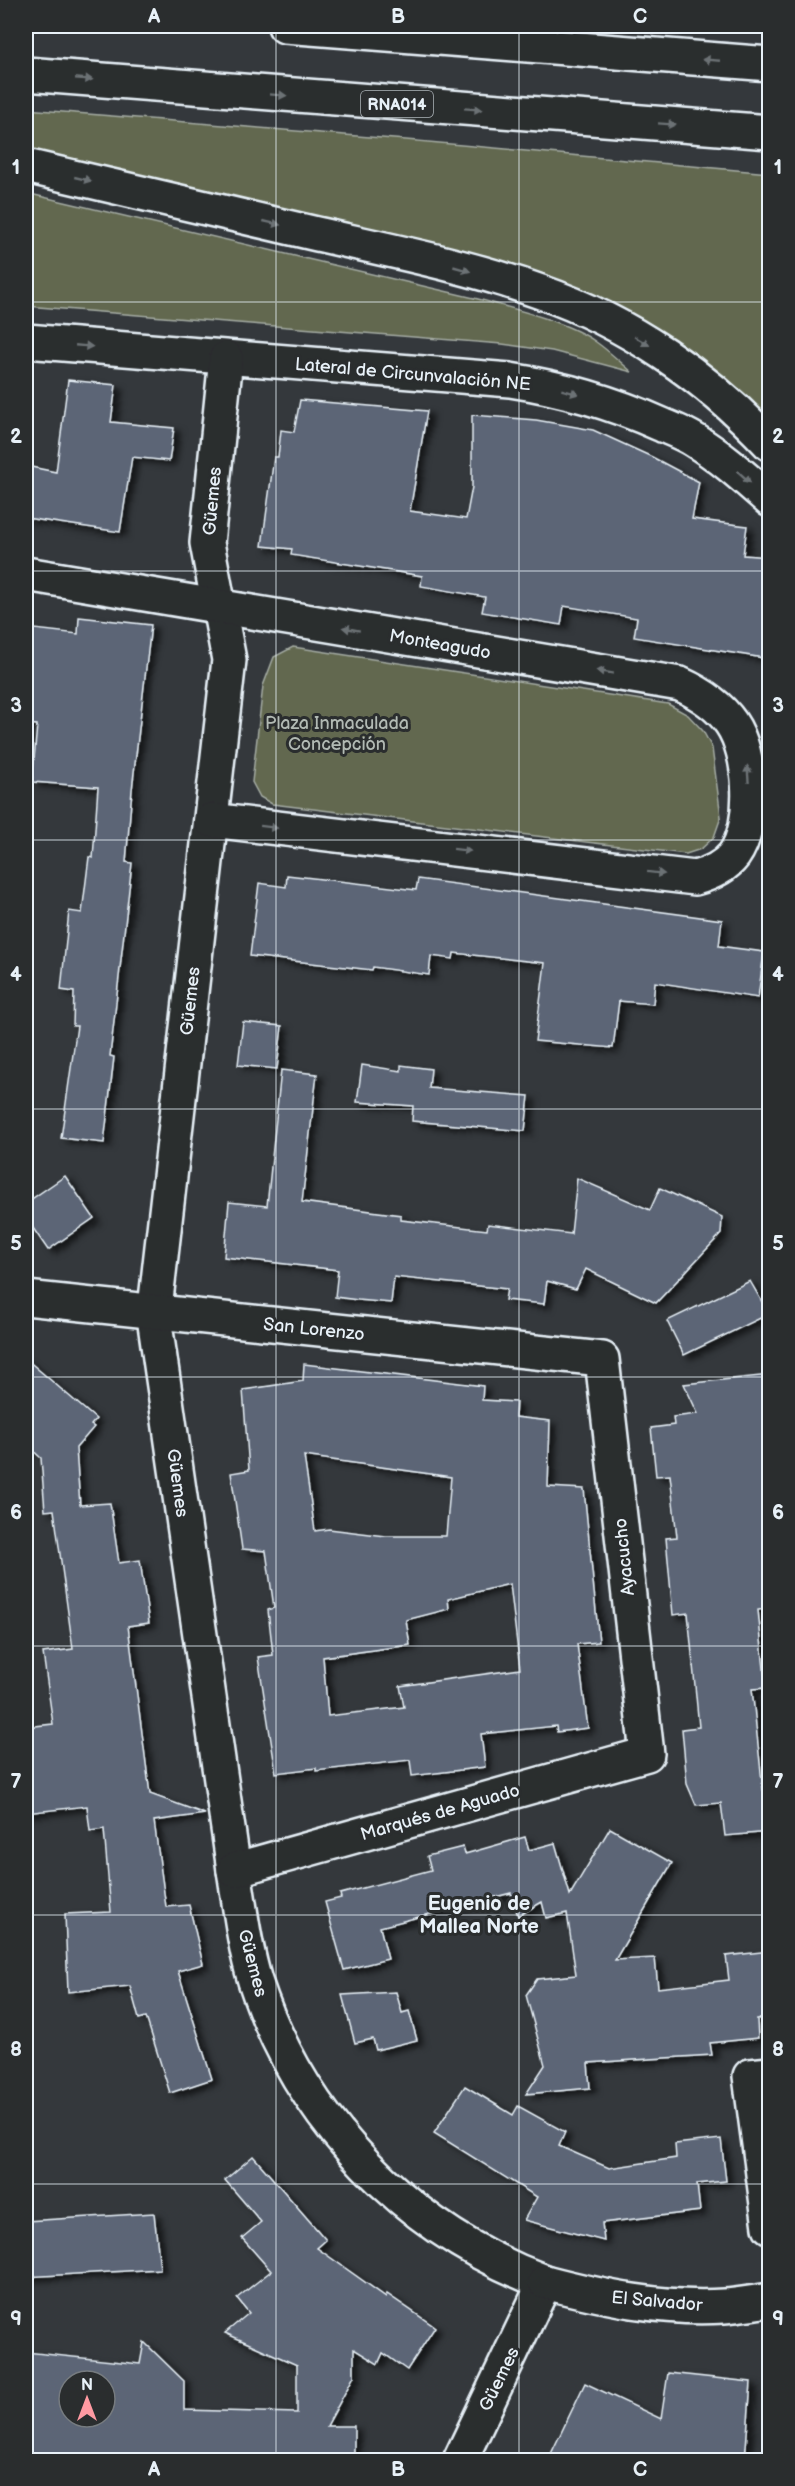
<svg xmlns="http://www.w3.org/2000/svg" width="795" height="2486" font-family="'Balsamiq Sans',sans-serif">
  <style>
    .green { fill: #62684f; stroke: #a5aca4; stroke-width: 1.5 }
    .building { fill: #5c6576; stroke: #e8f1f8; stroke-width: 1.5; fill-rule: evenodd; filter: url(#shadow) }
    .lines { fill: none; stroke-linecap: round; stroke-linejoin: round }
    .minor-casing { stroke: #e8f1f8; stroke-width: 38 }
    .highway-casing { stroke: #e8f1f8; stroke-width: 38 }
    .minor { stroke: #2a2d2e; stroke-width: 33 }
    .highway { stroke: #2a2d2e; stroke-width: 33 }
    .oneway { fill: #6c7275 }
    .grid { fill: none; stroke: #e8f1f8; stroke-width: 1.5; stroke-opacity: 0.55 }
    .labels { text-anchor: middle; stroke-width: 6; stroke-linejoin: round; paint-order: stroke }
    .shield { fill: #2a2d2e; stroke: #afb6bb; stroke-width: 1.5 }
    .shield-label { font-size: 16px; font-weight: bold; fill: #e8f1f8 }
    .street-label { font-size: 18px; fill: #e8f1f8; stroke: #2a2d2e }
    .park-label { font-size: 18px; fill: #b2bab4; stroke: #2a2d2e }
    .neighbourhood-label { font-size: 20px; font-weight: bold; fill: #e8f1f8; stroke: #2a2d2e }
    .neatline { fill: none; stroke: #e8f1f8; stroke-width: 2 }
    .grid-label { font-size: 20px; text-anchor: middle; font-weight: bold; fill: #e8f1f8 }
  </style>
  <defs>
    <filter id="shadow"><feDropShadow dx="6" dy="4" stdDeviation="3" flood-color="#0009"/></filter>
  </defs>
  <rect width="100%" height="100%" fill="#34383c"/>
  <filter id="ink" filterUnits="userSpaceOnUse"><feTurbulence type="fractalNoise" baseFrequency=".0167" numOctaves="2"/><feDisplacementMap in="SourceGraphic" scale="12" xChannelSelector="R" yChannelSelector="G"/><feConvolveMatrix kernelMatrix="1 2 1 2 8 2 1 2 1" color-interpolation-filters="sRGB"/></filter>
  <g filter="url(#ink)">
    <!-- green -->
    <g class="green">
      <path d="M26,109L406,140L769,173V422C713,360 640,311 561,281C486,251 403,238 325,220C225,197 125,173 26,148Z"/>
      <path d="M26,193L474,298C510,308 567,321 596,342C609,351 620,362 632,372L552,351L502,344L26,306Z"/>
      <path d="M293,647L668,704L688,715L703,731L712,748L721,817L714,837L701,849L686,854L272,804L260,797L252,782L263,686L274,657Z"/>
    </g>
    <!-- building -->
    <g class="building">
      <path d="M68,380L116,385L111,422L174,428L169,461L132,457L120,532L26,518V466L56,472Z"/>
      <path d="M300,400L427,411L410,511L466,519L472,487V415L536,420L593,430L652,457L699,482L692,519L747,526L743,555L770,557V659L634,637L637,618L564,606L561,625L482,612L485,597L421,586L422,576L291,555L292,549L262,546L274,457H278L281,430L294,432Z"/>
      <path d="M79,617L151,625L132,790L126,862L132,863L110,1056L114,1057L104,1143L61,1138L77,1026H73L74,992L61,990L69,911L82,913L89,857L93,858L98,787L32,782L37,725L26,724V628L78,634Z"/>
      <path d="M287,875L416,890L418,879L722,920L719,946L764,952L758,998L655,982L653,1004L619,1001L613,1048L535,1041L545,963L454,953L453,959L431,956L429,975L373,967L372,970L250,956L259,883L286,887Z"/>
      <path d="M243,1022L282,1026L277,1069L238,1065Z"/>
      <path d="M362,1065L401,1071V1065L431,1069L429,1088L529,1096L525,1131L412,1121L413,1106L357,1102Z"/>
      <path d="M281,1070L317,1074L302,1202L401,1215V1220L487,1230L488,1224L571,1234L577,1178L650,1210L660,1188L722,1217L721,1234L656,1303L586,1269L576,1289L547,1281L544,1304L505,1300L507,1289L394,1277L391,1303L358,1300L335,1297L338,1270L224,1257L229,1202L267,1206Z"/>
      <path d="M65,1176L94,1218L48,1250L26,1218V1203Z"/>
      <path d="M750,1281L769,1314L684,1355L667,1321Z"/>
      <path d="M26,1359L96,1419L91,1425L94,1427L76,1448L80,1505L110,1503L119,1563L140,1560L149,1623L128,1626L150,1794L205,1814L154,1821L166,1907L189,1905L203,1964L178,1971L212,2079L170,2093L146,2017L139,2019L130,1986L68,1992L65,1914L111,1912L104,1829L90,1831L87,1806L26,1813V1727L53,1724L43,1653L73,1649L54,1510L45,1511L41,1458L26,1444Z"/>
      <path d="M304,1364L483,1386L482,1400L516,1402L515,1417L550,1421L548,1487L584,1489L599,1642L577,1644L588,1728L557,1732L556,1726L481,1734L485,1767L412,1776L410,1760L316,1771V1768L276,1773L258,1657L273,1655L268,1610L274,1608L266,1551L242,1549L231,1473L249,1470L243,1390L303,1381ZM304,1456L451,1477L446,1536H386L329,1529L315,1531ZM510,1584L520,1669L400,1686L404,1707L328,1716L323,1657L410,1645L406,1620L449,1609L448,1599Z"/>
      <path d="M770,1375V1527L763,1528L770,1608L758,1610L766,1688L752,1689L763,1790L770,1789V1832L725,1836L721,1803L696,1805L687,1784L682,1729L699,1727L688,1613L673,1615L666,1538L677,1537L670,1475L656,1476L651,1428L674,1425L673,1417L698,1414L684,1384Z"/>
      <path d="M610,1828L672,1863L615,1960L655,1958L658,1988L729,1980L726,1956L770,1951V2018L757,2019L758,2038L710,2043L712,2055L588,2063L590,2088L526,2094L545,2065L526,1995L537,1979L576,1975L567,1913L546,1918L542,1902L518,1916L511,1893L380,1927L388,1959L344,1970L325,1902L341,1898L340,1894L431,1870L427,1856L463,1847L465,1854L525,1837L529,1850L555,1843L570,1895Z"/>
      <path d="M396,1992L402,2013L409,2011L417,2040L376,2050L373,2039L355,2043L342,1995Z"/>
      <path d="M465,2086L513,2115L518,2106L565,2132L559,2146L609,2168L676,2158L675,2144L721,2139L726,2181L697,2184L700,2211L602,2223L604,2241L524,2220L537,2197L434,2133Z"/>
      <path d="M253,2156L326,2240L317,2248L386,2297L387,2294L435,2327L407,2370L383,2353L378,2364L354,2349V2376L327,2426H354V2460H26V2352L140,2364L144,2342L184,2381V2410L297,2413V2365L225,2333L249,2313L237,2298L271,2271L242,2238L261,2222L225,2180ZM69,2381H105V2417H69Z"/>
      <path d="M154,2213L160,2269L26,2277V2221Z"/>
      <path d="M668,2373L751,2382L745,2460H670V2458L610,2455L607,2460H548L585,2383L661,2419Z"/>
    </g>
    <g class="lines">
      <!-- minor casing -->
      <g class="minor-casing">
        <g id="minor">
          <path d="M26,341L510,380C562,388 611,402 660,424C671,429 683,433 694,440C722,457 745,478 770,500"/>
          <path d="M226,358L207,543L229,660L154,1317L234,1870C240,1907 244,1945 255,1981C301,2121 408,2231 545,2282L460,2460"/>
          <path d="M26,574L680,684C700,693 718,704 731,723C752,753 756,825 734,855C724,868 710,874 695,878L211,820"/>
          <path d="M26,1298L602,1359L647,1754L234,1870"/>
          <path d="M770,2074L750,2076L770,2227"/>
          <path d="M545,2282C602,2297 664,2310 724,2306C739,2305 754,2302 770,2300"/>
        </g>
      </g>
      <!-- highway casing -->
      <g class="highway-casing">
        <g id="highway">
          <path d="M285,26L770,64"/>
          <path d="M26,74L770,132"/>
          <path d="M26,166C123,189 220,211 317,234C392,251 469,266 541,292C628,322 707,377 770,444"/>
        </g>
      </g>
      <!-- minor -->
      <use href="#minor" class="minor"/>
      <!-- highway -->
      <use href="#highway" class="highway"/>
    </g>
    <!-- one-way arrows -->
    <defs><path id="oneway-solid" d="M-6-.8H1V-3.2L6.5 0L1 3.2V.8H-6Z" transform="scale(1.5)"/></defs>
    <g class="oneway">
      <use href="#oneway-solid" transform="translate(711 60) rotate(-175)"/>
      <use href="#oneway-solid" transform="translate(84 79) rotate(5)"/>
      <use href="#oneway-solid" transform="translate(278 95) rotate(4)"/>
      <use href="#oneway-solid" transform="translate(473 109) rotate(4)"/>
      <use href="#oneway-solid" transform="translate(667 124) rotate(4)"/>
      <use href="#oneway-solid" transform="translate(83 179) rotate(13)"/>
      <use href="#oneway-solid" transform="translate(272 223) rotate(13)"/>
      <use href="#oneway-solid" transform="translate(462 269) rotate(16)"/>
      <use href="#oneway-solid" transform="translate(642 341) rotate(30)"/>
      <use href="#oneway-solid" transform="translate(84 346) rotate(5)"/>
      <use href="#oneway-solid" transform="translate(570 392) rotate(15)"/>
      <use href="#oneway-solid" transform="translate(744 477) rotate(42)"/>
      <use href="#oneway-solid" transform="translate(351 629) rotate(-170)"/>
      <use href="#oneway-solid" transform="translate(605 672) rotate(-170)"/>
      <use href="#oneway-solid" transform="translate(748 774) rotate(-94)"/>
      <use href="#oneway-solid" transform="translate(269 827) rotate(7)"/>
      <use href="#oneway-solid" transform="translate(462 850) rotate(7)"/>
      <use href="#oneway-solid" transform="translate(656 873) rotate(7)"/>
    </g>
  </g>
  <!-- grid -->
  <path class="grid" d="M276,26V2460M519,26V2460M26,302H770M26,571H770M26,840H770M26,1109H770M26,1377H770M26,1646H770M26,1915H770M26,2184H770"/>
  <g class="labels">
    <!-- shield labels -->
    <rect class="shield" x="361" y="91" width="72" height="26" rx="4.5"/>
    <g class="shield-label">
      <text x="397" y="110">RNA014</text>
    </g>
    <!-- street labels -->
    <g class="street-label">
      <text transform="translate(413 374) rotate(5)" y="6">Lateral de Circunvalación NE</text>
      <text transform="translate(212 501) rotate(-85)" y="6">Güemes</text>
      <text transform="translate(440 644) rotate(10)" y="6">Monteagudo</text>
      <text transform="translate(190 1001) rotate(-84)" y="6">Güemes</text>
      <text transform="translate(314 1329) rotate(6)" y="6">San Lorenzo</text>
      <text transform="translate(178 1483) rotate(82)" y="6">Güemes</text>
      <text transform="translate(624 1557) rotate(-96)" y="6">Ayacucho</text>
      <text transform="translate(440 1812) rotate(-16)" y="6">Marqués de Aguado</text>
      <text transform="translate(253 1963) rotate(75)" y="6">Güemes</text>
      <text transform="translate(657 2301) rotate(5)" y="6">El Salvador</text>
      <text transform="translate(499 2379) rotate(-64)" y="6">Güemes</text>
    </g>
    <!-- park labels -->
    <g class="park-label">
      <text x="337" y="729">Plaza Inmaculada<tspan x="337" dy="21">Concepción</tspan></text>
    </g>
    <!-- neighbourhood labels -->
    <g class="neighbourhood-label">
      <text x="479" y="1910">Eugenio de<tspan x="479" dy="23">Mallea Norte</tspan></text>
    </g>
  </g>
  <!-- margin -->
  <rect width="795" height="2486" fill="none" stroke="#2a2d2e" stroke-width="66"/>
  <!-- north arrow -->
  <g transform="translate(87 2399)"><circle r="28" fill="#2a2d2e" stroke="#767b7f" stroke-width="1.5"/>
  <path d="M0-4.5L10 22L0 15L-10 22Z" fill="#ff9aa2"/>
  <text y="-9" font-size="16" font-weight="bold" text-anchor="middle" fill="#e8f1f8">N</text>
  </g>
  <rect x="33" y="33" width="729" height="2420" class="neatline"/>
  <g class="grid-label">
    <text x="154" y="23">A</text>
    <text x="398" y="23">B</text>
    <text x="640" y="23">C</text>
    <text x="16" y="174">1</text>
    <text x="778" y="174">1</text>
    <text x="16" y="443">2</text>
    <text x="778" y="443">2</text>
    <text x="16" y="712">3</text>
    <text x="778" y="712">3</text>
    <text x="16" y="981">4</text>
    <text x="778" y="981">4</text>
    <text x="16" y="1250">5</text>
    <text x="778" y="1250">5</text>
    <text x="16" y="1519">6</text>
    <text x="778" y="1519">6</text>
    <text x="16" y="1788">7</text>
    <text x="778" y="1788">7</text>
    <text x="16" y="2056">8</text>
    <text x="778" y="2056">8</text>
    <text x="16" y="2325">9</text>
    <text x="778" y="2325">9</text>
    <text x="154" y="2476">A</text>
    <text x="398" y="2476">B</text>
    <text x="640" y="2476">C</text>
  </g>
</svg>
